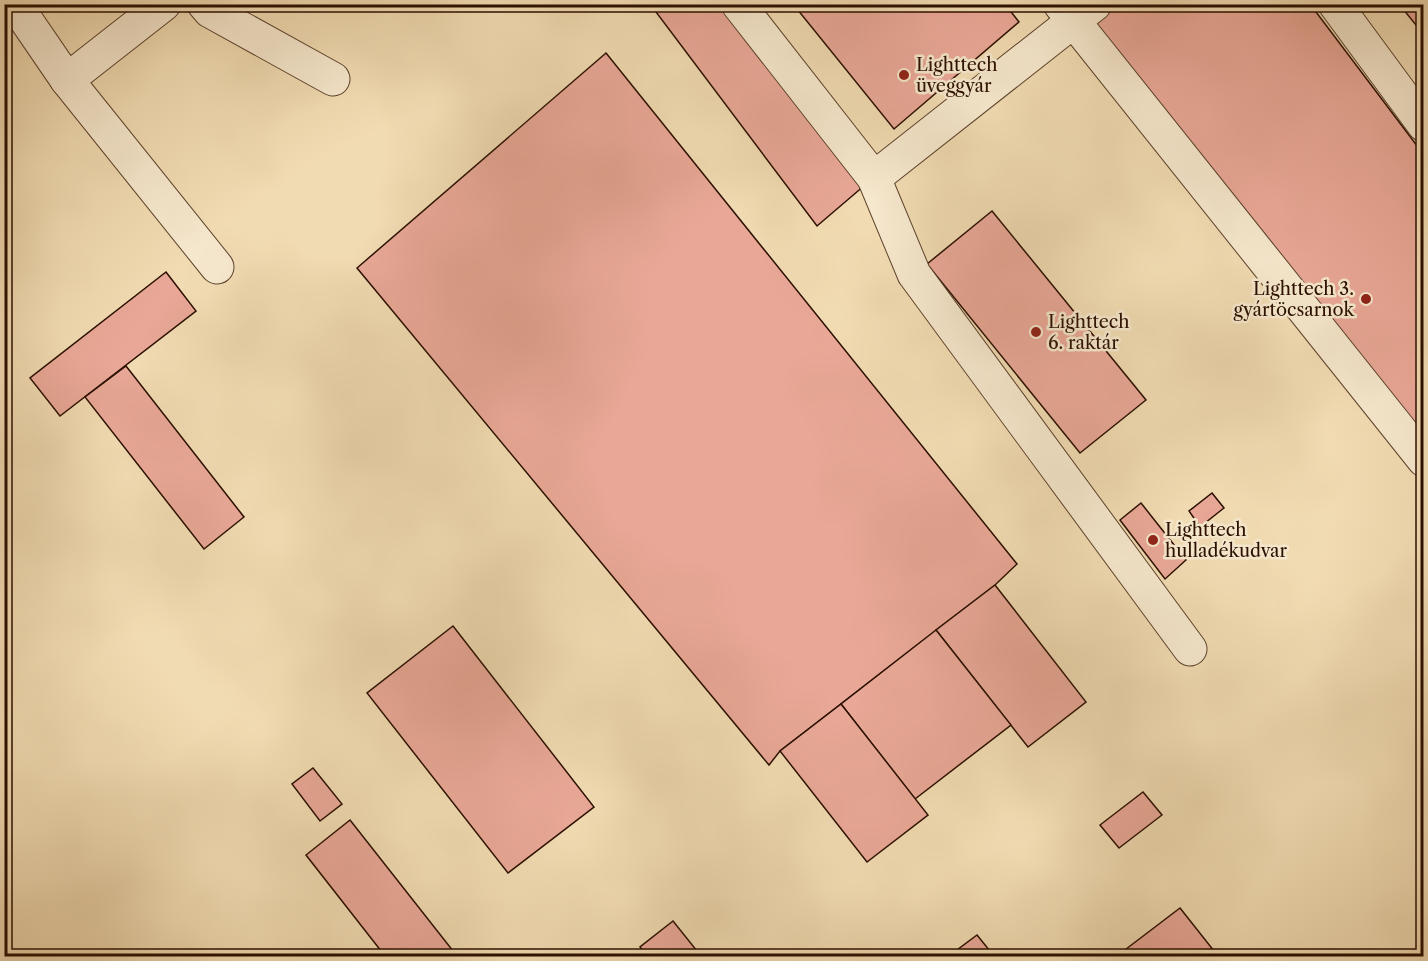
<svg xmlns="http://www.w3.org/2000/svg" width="1428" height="961" font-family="'Libre Caslon Text',serif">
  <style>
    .building { fill: #e9a897; stroke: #2b0f00; stroke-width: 1.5 }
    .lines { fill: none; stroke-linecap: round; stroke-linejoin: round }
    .minor-casing { stroke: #5c422c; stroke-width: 35 }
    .minor { stroke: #f6e8cd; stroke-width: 33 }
    .poi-dot { fill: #8f2418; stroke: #f6e8cd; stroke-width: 2 }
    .labels { text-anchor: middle; stroke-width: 5; stroke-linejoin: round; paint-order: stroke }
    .poi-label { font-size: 18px; fill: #2b0f00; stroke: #f6e8cd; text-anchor: start }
  </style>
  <rect width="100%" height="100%" fill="#f1dbb2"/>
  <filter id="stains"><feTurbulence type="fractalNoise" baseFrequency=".00333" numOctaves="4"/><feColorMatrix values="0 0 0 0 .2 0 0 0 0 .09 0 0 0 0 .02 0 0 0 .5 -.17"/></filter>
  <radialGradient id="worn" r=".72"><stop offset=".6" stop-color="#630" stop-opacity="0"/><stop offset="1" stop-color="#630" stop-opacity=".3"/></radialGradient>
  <!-- building -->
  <g class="building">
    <path d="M650,4H722L865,185L817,226Z"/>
    <path d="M793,4H1005L1019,22L894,129Z"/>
    <path d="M1118,4H1310L1424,155V444L1093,26Z"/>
    <path d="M1399,4H1424V35Z"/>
    <path d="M606,53L1017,564L995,585L780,751L769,765L357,268Z"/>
    <path d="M992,211L1146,400L1080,453L927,264Z"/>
    <path d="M166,272L196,311L60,416L30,378Z"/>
    <path d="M126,366L244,517L204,549L85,397Z"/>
    <path d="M1212,493L1224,508L1200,527L1189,511Z"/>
    <path d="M1141,503L1186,560L1165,579L1120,520Z"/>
    <path d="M995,585L1086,702L1028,747L936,630Z"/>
    <path d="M453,626L594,807L508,873L367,693Z"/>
    <path d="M936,630L1011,725L915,799L841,704Z"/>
    <path d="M841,704L928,815L867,862L780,751Z"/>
    <path d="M313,768L342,804L320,821L292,784Z"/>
    <path d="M1143,792L1162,815L1119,848L1100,825Z"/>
    <path d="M350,820L457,956H385L306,855Z"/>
    <path d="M1180,908L1218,956H1117Z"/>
    <path d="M673,921L701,956H647L640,947Z"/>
    <path d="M977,935L994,956H955L953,953Z"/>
  </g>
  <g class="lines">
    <!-- minor casing -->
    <g class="minor-casing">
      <g id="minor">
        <path d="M15,4L67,80L217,267"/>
        <path d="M204,4L210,11L333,79"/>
        <path d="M738,4L874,178L1095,4"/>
        <path d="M1060,4L1424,460"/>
        <path d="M1335,4L1424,125"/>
        <path d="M67,80L164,4"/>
        <path d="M874,178L914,274L1190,649"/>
      </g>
    </g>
    <!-- minor -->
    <use href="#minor" class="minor"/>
  </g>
  <!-- markers -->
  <g class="poi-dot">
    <circle cx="904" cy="75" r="6"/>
    <circle cx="1366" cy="299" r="6"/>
    <circle cx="1036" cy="332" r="6"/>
    <circle cx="1153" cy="540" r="6"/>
  </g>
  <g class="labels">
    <!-- poi labels -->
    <g class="poi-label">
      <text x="916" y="71">Lighttech<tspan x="916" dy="21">üveggyár</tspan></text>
      <text x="1354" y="295" text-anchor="end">Lighttech 3.<tspan x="1354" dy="21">gyártöcsarnok</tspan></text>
      <text x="1048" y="328">Lighttech<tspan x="1048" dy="21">6. raktár</tspan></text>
      <text x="1165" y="536">Lighttech<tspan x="1165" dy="21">hulladékudvar</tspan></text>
    </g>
  </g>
  <!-- margin -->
  <rect width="1428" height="961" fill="none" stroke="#f1dbb2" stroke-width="24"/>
  <rect x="6" y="6" width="1416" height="949" fill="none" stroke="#2b0f00" stroke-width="3"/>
  <rect x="12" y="12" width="1404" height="937" fill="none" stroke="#2b0f00" stroke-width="1.5"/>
  <rect width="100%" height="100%" filter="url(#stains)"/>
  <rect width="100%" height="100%" fill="url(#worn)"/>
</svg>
